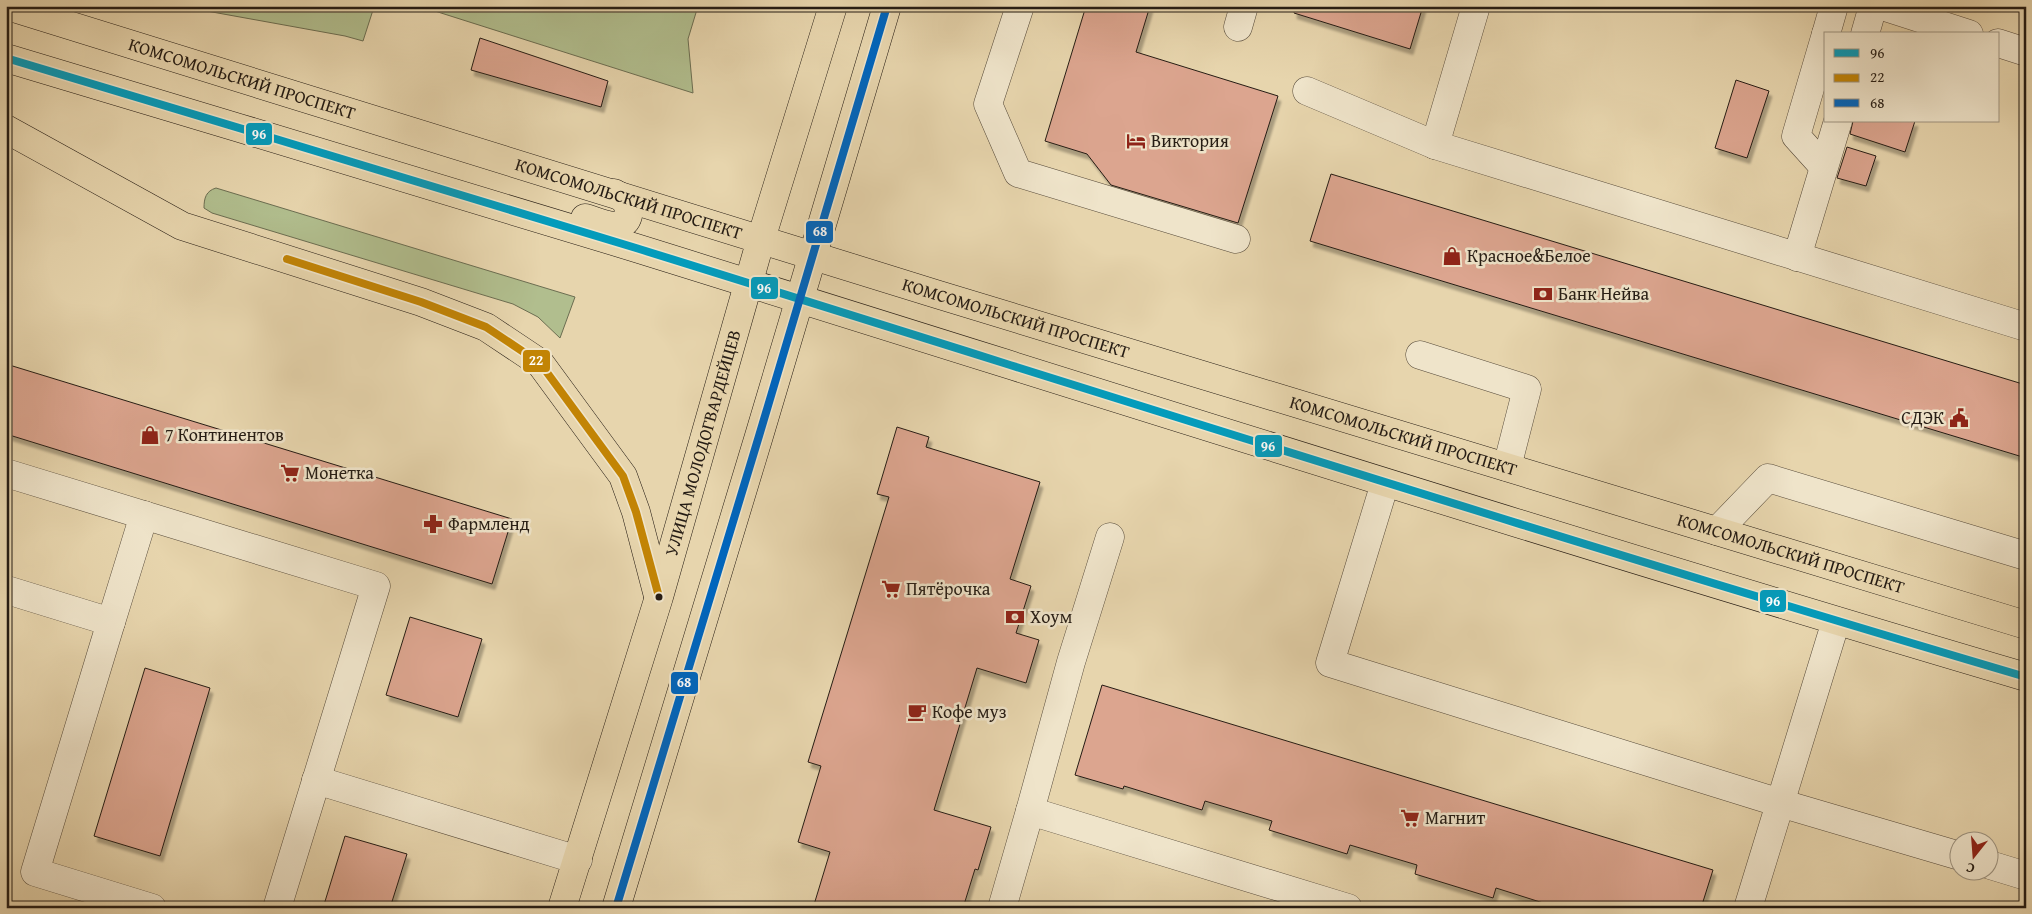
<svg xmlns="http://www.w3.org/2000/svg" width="2032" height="914" font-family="'Gentium Book Plus',serif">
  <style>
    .green { fill: #b1be8e; stroke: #6b6d51 }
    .building { fill: #dca58f; stroke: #251c14; filter: url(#shadow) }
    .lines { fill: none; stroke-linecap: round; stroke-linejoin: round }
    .minor-casing { stroke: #564a3a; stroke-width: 29 }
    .major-casing { stroke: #251c14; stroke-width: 29 }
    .minor { stroke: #efe4ca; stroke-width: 28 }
    .major { stroke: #e7d5ad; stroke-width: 28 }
    .bus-1-casing { stroke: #efe4ca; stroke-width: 11 }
    .bus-2-casing { stroke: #efe4ca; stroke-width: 11 }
    .bus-3-casing { stroke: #efe4ca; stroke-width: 11 }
    .bus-1 { stroke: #049bbb; stroke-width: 8 }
    .bus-2 { stroke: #c28405; stroke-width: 8 }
    .bus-3 { stroke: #0065bd; stroke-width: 8 }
    .bus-dot { fill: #251c14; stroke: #efe4ca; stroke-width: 2 }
    .labels { text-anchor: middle; stroke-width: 5; stroke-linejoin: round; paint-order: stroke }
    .street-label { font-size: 18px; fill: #251c14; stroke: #efe4ca }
    .poi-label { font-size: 18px; fill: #251c14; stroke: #efe4ca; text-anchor: start }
    .line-badge { stroke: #efe4ca; stroke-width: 2 }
    .badge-label { font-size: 14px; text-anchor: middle; font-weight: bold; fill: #fff }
  </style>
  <defs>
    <filter id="shadow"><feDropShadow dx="3" dy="5.5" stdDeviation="1" flood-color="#0004"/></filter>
  </defs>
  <rect width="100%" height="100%" fill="#e7d5ad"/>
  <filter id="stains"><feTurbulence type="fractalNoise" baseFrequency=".004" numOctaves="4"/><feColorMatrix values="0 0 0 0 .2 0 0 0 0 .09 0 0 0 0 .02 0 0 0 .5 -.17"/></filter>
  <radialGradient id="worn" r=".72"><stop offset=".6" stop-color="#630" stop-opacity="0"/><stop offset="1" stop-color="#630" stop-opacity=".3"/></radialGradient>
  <!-- green -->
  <g class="green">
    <path d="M179,6H361L373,10L363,41L345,36Z"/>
    <path d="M419,6H698L688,39L693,93Z"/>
    <path d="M216,188L575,297L560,338L538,317L513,304L212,213L204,208C204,198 206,191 216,188Z"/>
  </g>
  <!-- building -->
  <g class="building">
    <path d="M1086,6H1150L1136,52L1278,96L1238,223L1111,185L1087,154L1045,141Z"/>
    <path d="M1295,6H1423L1410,49L1294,13Z"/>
    <path d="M480,38L608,81L601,107L471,70Z"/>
    <path d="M1736,80L1769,91L1747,158L1715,148Z"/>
    <path d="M1853,121H1915L1905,152L1850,134Z"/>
    <path d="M1847,147L1876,156L1866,186L1837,178Z"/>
    <path d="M1331,174L2026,385V458L1310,241Z"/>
    <path d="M6,364L512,519L492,584L6,434Z"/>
    <path d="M897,427L929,437L926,447L1040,482L1010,579L1031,586L1016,633L1039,640L1026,683L977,668L934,810L991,827L978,870L975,869L963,908H813L830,852L798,842L821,766L808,762L889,497L877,494Z"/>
    <path d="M410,617L482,639L458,717L386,695Z"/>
    <path d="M145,668L210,688L160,856L94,836Z"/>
    <path d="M1102,685L1713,870L1701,908H1559L1496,888L1493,898L1415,874L1417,865L1350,845L1347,854L1269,830L1272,821L1205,801L1202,810L1124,786L1123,789L1075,775Z"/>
    <path d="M345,836L407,854L390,908H323Z"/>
  </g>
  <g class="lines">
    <!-- minor casing -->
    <g class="minor-casing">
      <g id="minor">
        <path d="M1020,6L988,104L1018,173L1236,239"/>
        <path d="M1882,6L1969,34"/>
        <path d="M1238,27L1244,6"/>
        <path d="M1826,34L1834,6"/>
        <path d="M1865,34L1873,6"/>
        <path d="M1998,43L2026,52"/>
        <path d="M1307,91L1435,145L2026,327"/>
        <path d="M1435,145L1476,6"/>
        <path d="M1823,166L1796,136L1826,34"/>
        <path d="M1797,257L1838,121"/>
        <path d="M1420,355L1527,389L1507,467"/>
        <path d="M6,473L376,586L277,908"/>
        <path d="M1385,483L1330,663L1780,803L1960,856"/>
        <path d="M1717,531L1768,478L2026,556"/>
        <path d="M7,590L111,622L35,872L152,908"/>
        <path d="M111,622L144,515"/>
        <path d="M316,780L578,860"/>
        <path d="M1030,811L1071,662L1110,537"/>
        <path d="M1990,865L2026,876"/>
        <path d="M1002,908L1030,811L1348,908"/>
        <path d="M1748,908L1836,621"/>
      </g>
    </g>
    <!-- major casing -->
    <g class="major-casing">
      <g id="major">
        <path id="s1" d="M7,6L936,294L2026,625"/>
        <path d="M6,58C216,121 427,184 636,248C1099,392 1561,540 2026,677"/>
        <path d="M6,129L182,226L421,302L486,327L540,363L623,476L636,512L658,596"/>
        <path d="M585,218C594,220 609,228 619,225C629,222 631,210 626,202C624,198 618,195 614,193"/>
        <path id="s2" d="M562,908L659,597L761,239L833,6"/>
        <path d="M616,908L759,436L887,6"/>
      </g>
    </g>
    <!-- minor -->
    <use href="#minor" class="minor"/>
    <!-- major -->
    <use href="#major" class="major"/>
    <!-- bus-1 casing -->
    <g class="bus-1-casing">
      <path id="bus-1" d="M6,58C216,121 427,184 636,248C1099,392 1561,540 2026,677"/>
    </g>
    <!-- bus-2 casing -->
    <g class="bus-2-casing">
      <path id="bus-2" d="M287,259L421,302L486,327L540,363L623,476L636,512L659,597"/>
    </g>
    <!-- bus-3 casing -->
    <g class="bus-3-casing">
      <path id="bus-3" d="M616,908L759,436L887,6"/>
    </g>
    <!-- bus-1 -->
    <use href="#bus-1" class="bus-1"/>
    <!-- bus-2 -->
    <use href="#bus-2" class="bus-2"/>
    <!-- bus-3 -->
    <use href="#bus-3" class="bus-3"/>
  </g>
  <!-- icons -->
  <defs>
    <g id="hotel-bare" transform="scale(1.5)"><path d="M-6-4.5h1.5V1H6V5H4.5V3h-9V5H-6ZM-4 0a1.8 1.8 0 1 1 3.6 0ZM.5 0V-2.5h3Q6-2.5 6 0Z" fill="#8f2418" stroke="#efe4ca" stroke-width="2.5" paint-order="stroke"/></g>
    <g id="shop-bare" transform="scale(1.5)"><path d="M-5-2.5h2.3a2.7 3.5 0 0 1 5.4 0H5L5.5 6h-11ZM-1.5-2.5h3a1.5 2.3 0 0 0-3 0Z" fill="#8f2418" stroke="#efe4ca" stroke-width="2.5" paint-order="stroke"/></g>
    <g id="bank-bare" transform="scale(1.5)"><path d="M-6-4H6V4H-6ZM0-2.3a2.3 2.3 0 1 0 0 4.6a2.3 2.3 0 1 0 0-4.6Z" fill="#8f2418" stroke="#efe4ca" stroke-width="2.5" paint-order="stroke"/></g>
    <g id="civic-bare" transform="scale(1.5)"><path d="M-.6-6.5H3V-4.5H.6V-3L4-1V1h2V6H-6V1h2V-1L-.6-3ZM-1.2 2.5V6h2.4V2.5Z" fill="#8f2418" stroke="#efe4ca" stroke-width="2.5" paint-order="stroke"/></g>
    <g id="supermarket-bare" transform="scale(1.5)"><path d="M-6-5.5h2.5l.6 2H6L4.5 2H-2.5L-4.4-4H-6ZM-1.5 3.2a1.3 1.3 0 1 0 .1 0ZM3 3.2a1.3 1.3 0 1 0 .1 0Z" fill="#8f2418" stroke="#efe4ca" stroke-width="2.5" paint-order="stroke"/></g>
    <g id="pharmacy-bare" transform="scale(1.5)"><path d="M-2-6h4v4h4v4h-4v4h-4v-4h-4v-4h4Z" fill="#8f2418" stroke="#efe4ca" stroke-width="2.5" paint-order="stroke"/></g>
    <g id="cafe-bare" transform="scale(1.5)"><path d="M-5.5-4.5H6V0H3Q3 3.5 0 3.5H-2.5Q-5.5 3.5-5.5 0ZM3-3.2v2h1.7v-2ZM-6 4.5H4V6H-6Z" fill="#8f2418" stroke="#efe4ca" stroke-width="2.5" paint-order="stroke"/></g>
  </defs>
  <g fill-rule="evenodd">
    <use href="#hotel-bare" x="1136" y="141"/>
    <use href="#shop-bare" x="1452" y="256"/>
    <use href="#bank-bare" x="1543" y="294"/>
    <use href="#civic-bare" x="1959" y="418"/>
    <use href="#shop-bare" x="150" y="435"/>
    <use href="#supermarket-bare" x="290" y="473"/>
    <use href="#pharmacy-bare" x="433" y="524"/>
    <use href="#supermarket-bare" x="891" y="589"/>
    <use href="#bank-bare" x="1015" y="617"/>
    <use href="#cafe-bare" x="917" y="712"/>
    <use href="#supermarket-bare" x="1410" y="818"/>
  </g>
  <!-- markers -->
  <circle class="bus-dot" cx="659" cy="597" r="4.5"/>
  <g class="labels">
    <!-- street labels -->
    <g class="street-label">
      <text dy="6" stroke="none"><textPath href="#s1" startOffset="246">КОМСОМОЛЬСКИЙ ПРОСПЕКТ</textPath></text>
      <text dy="6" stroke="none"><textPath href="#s1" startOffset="651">КОМСОМОЛЬСКИЙ ПРОСПЕКТ</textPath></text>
      <text dy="6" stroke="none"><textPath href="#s1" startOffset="1056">КОМСОМОЛЬСКИЙ ПРОСПЕКТ</textPath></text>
      <text dy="6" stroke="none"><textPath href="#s1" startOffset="1461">КОМСОМОЛЬСКИЙ ПРОСПЕКТ</textPath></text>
      <text dy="6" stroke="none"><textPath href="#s2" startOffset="486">УЛИЦА МОЛОДОГВАРДЕЙЦЕВ</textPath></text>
      <text dy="6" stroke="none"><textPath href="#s1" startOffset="1866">КОМСОМОЛЬСКИЙ ПРОСПЕКТ</textPath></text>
    </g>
    <!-- poi labels -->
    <g class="poi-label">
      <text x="1151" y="147">Виктория</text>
      <text x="1467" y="262">Красное&amp;Белое</text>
      <text x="1558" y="300">Банк Нейва</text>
      <text x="1944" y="424" text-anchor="end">СДЭК</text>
      <text x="165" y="441">7 Континентов</text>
      <text x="305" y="479">Монетка</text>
      <text x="448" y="530">Фармленд</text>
      <text x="906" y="595">Пятёрочка</text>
      <text x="1030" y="623">Хоум</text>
      <text x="932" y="718">Кофе муз</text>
      <text x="1425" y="824">Магнит</text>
    </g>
  </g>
  <g class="line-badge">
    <rect x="245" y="122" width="28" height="24" rx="5" fill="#049bbb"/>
    <rect x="805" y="220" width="29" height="24" rx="5" fill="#0065bd"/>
    <rect x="750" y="276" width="29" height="24" rx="5" fill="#049bbb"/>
    <rect x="522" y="349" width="29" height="24" rx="5" fill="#c28405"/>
    <rect x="1254" y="434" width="29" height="24" rx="5" fill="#049bbb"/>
    <rect x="1759" y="589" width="28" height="24" rx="5" fill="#049bbb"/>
    <rect x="670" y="671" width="29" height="24" rx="5" fill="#0065bd"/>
  </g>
  <g class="badge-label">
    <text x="259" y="139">96</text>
    <text x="820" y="236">68</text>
    <text x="764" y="293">96</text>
    <text x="536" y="365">22</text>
    <text x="1268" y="451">96</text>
    <text x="1773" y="606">96</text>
    <text x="684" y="687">68</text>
  </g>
  <!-- margin -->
  <rect width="2032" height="914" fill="none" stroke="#e7d5ad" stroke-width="25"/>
  <rect x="8" y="8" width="2017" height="899" fill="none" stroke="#251c14" stroke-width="2.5"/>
  <rect x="12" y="12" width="2007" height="889" fill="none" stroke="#251c14"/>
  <!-- legend -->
  <rect x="1824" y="32" width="175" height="90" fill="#efe4ca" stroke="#9e9481"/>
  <rect x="1834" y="49" width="25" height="8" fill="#049bbb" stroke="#9e9481"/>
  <text x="1870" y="58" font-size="15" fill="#251c14">96</text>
  <rect x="1834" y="74" width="25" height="8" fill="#c28405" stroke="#9e9481"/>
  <text x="1870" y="82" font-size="15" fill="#251c14">22</text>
  <rect x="1834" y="99" width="25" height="8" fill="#0065bd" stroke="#9e9481"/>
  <text x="1870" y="108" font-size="15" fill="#251c14">68</text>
  <!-- north arrow -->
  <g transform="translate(1974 856) rotate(197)"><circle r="24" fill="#efe4ca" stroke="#9e9481"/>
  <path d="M0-4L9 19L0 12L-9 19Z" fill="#8f2418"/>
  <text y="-8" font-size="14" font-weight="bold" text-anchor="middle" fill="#251c14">С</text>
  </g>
  <rect width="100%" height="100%" filter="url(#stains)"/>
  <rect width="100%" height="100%" fill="url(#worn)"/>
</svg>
